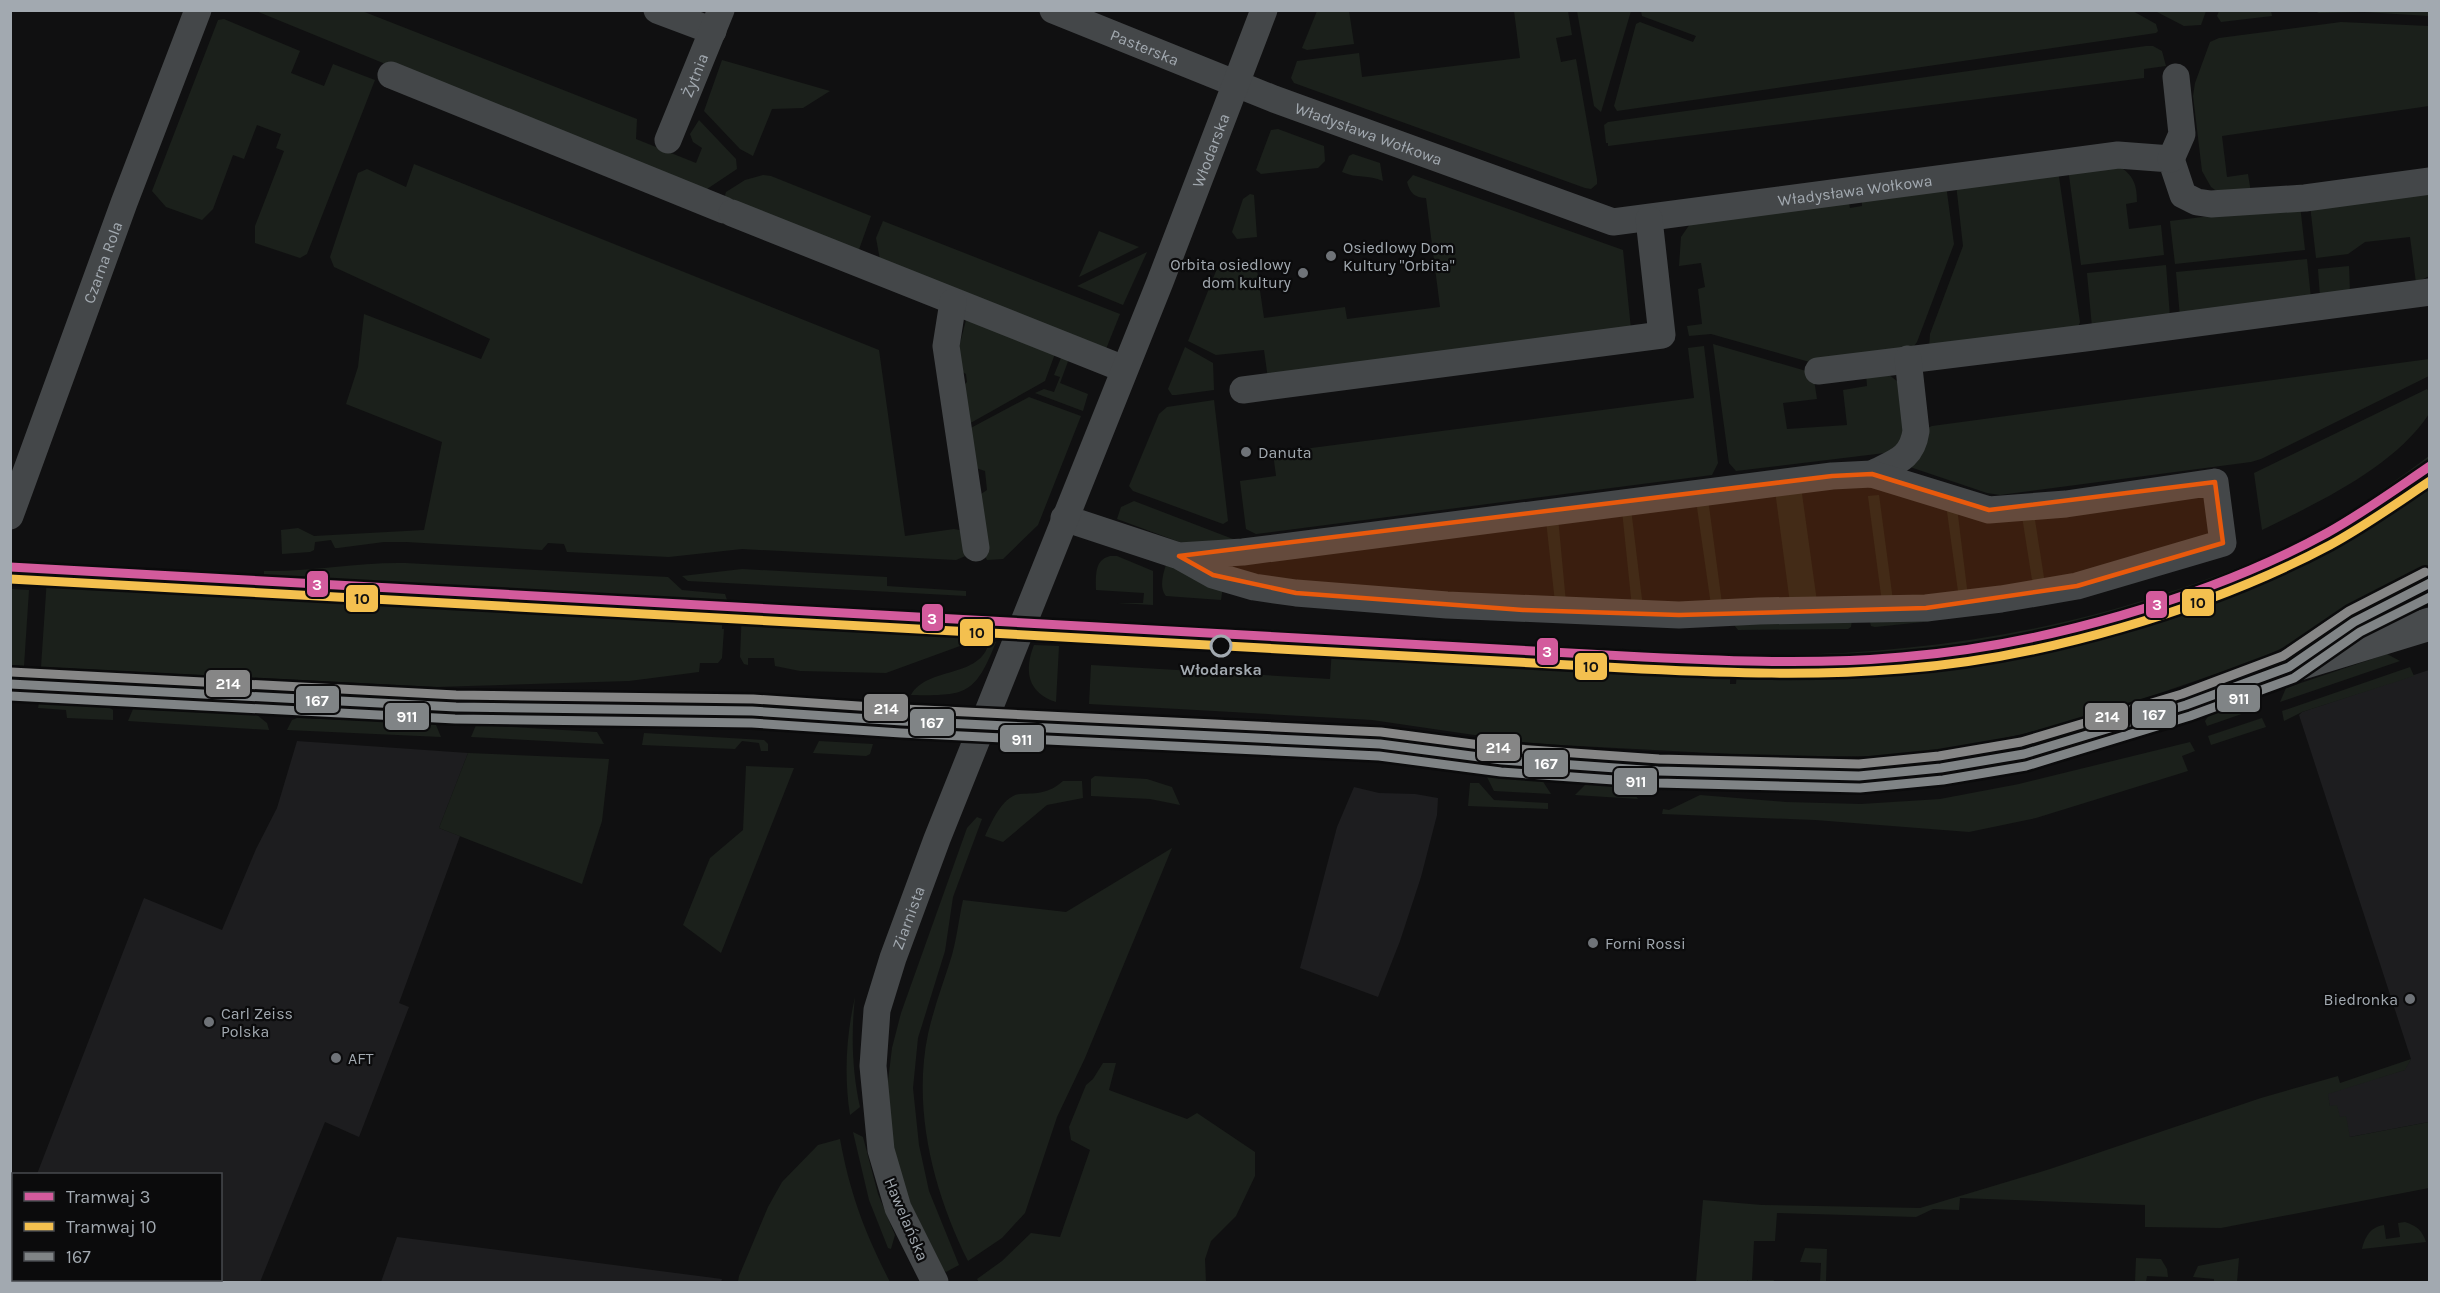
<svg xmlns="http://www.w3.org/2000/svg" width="2440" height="1293" font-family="Karla,sans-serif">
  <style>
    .built { fill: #1d1d1f }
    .green { fill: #1b201b }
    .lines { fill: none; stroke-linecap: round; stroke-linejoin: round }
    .street { stroke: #444749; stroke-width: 27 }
    .secondary { stroke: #484b4d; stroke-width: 33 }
    .bus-1-casing { stroke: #0b0b0c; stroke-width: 14 }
    .bus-2-casing { stroke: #0b0b0c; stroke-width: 14 }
    .bus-3-casing { stroke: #0b0b0c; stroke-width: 14 }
    .bus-1 { stroke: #808486; stroke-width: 9 }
    .bus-2 { stroke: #808486; stroke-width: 9 }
    .bus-3 { stroke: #868686; stroke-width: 9 }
    .tram-1-casing { stroke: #0b0b0c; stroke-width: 14 }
    .tram-2-casing { stroke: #0b0b0c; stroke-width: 14 }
    .tram-1 { stroke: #d35b9c; stroke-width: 9 }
    .tram-2 { stroke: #f4c04f; stroke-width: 9 }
    .marked { fill: #e8590c; fill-opacity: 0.2; stroke: #e8590c; stroke-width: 4.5; stroke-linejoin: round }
    .poi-dot { fill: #6f7378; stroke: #0b0b0c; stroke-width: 2 }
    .stop-dot { fill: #0b0b0c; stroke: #a2a9b0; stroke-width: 3 }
    .labels { text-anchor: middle; stroke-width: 4.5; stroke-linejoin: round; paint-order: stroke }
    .street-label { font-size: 16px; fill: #a2a9b0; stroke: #0b0b0c }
    .poi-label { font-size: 16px; fill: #a2a9b0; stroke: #0b0b0c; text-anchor: start }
    .stop-label { font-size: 16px; font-weight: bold; fill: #a2a9b0; stroke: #0b0b0c }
    .line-badge { stroke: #0b0b0c; stroke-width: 2 }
    .badge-label { font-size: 16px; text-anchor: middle; font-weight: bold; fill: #fff }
    .pale-badge-label { font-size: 16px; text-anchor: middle; font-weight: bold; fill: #111 }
  </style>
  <rect width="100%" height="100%" fill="#101011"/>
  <!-- built -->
  <g class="built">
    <path d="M2429,670V1122L2350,1137L2340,1118L2330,1107L2327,1093L2404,1070L2411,1059L2299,715L2302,712Z"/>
    <path d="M297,741L468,753L439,828L460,836L399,1003L409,1007L359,1137L325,1122L260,1282H11L10,1242L13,1234L14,1280H220V1174H37L144,898L222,930L256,849L277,808Z"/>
    <path d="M1354,787L1379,793L1415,794L1438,798L1437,815L1421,877L1400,941L1378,997L1300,968L1337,827Z"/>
    <path d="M397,1237L722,1279L721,1282H381Z"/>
  </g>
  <!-- green -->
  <g class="green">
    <path d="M2131,10L2156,24L2158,31L2156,33L1617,111L1614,106L1636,24L1640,22L1693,42L1696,36L1642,16L1641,11Z"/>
    <path d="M2429,10V16L2364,12L2319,13L2314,11Z"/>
    <path d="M256,11H362L637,119L636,139L696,163L702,148L693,142L690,134L699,120L736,159L737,169L701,193Z"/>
    <path d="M1317,11H1349L1354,44L1307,50L1302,48Z"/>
    <path d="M1514,11H1568L1572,35L1556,38L1561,62L1576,59L1597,179V184L1591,189L1585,188L1294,83L1291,78L1297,61L1359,53L1362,77L1520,58Z"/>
    <path d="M1577,11H1631L1601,112L1594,106Z"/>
    <path d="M2155,11H2206L2201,25L2184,26Z"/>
    <path d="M2219,11H2271L2272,16L2221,22L2217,16Z"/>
    <path d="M224,19L300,51L291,73L324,86L333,64L375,80L307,254L300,258L255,243V226L284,151L276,148L281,134L257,125L244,159L233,155L213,209L202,220L166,207L152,191L218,20Z"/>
    <path d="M2341,22L2429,26V106L2222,136L2227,177L2248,174L2251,193L2218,192L2211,187L2202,171L2193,96L2195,83L2210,42L2219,38Z"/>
    <path d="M2146,46H2153L2162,51L2166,66L2144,69V78L1608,146V143H1606L1604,125L1608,122Z"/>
    <path d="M722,60L830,91L803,108L772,109L753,156L740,149L704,111Z"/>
    <path d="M1278,129L1324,146L1325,161L1318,168L1261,174L1256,170L1271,130Z"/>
    <path d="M1353,154L1380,163L1383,181C1368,174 1357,179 1342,172L1349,156Z"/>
    <path d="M414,164L879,350L905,536L954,529L964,531L968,555L956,560L742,549L669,557L567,552L564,544L548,543L542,550L406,542H384L338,548H335L331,540L315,542L314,550L310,552L282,554L281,530L298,528L314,536L424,530L442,442L346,404L358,367L364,314L481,359L490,339L334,267L330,257L358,173L367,169L406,187Z"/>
    <path d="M2119,166C2134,176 2137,185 2137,202L2126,204L2129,229L2161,225L2164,255L2081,265L2068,168Z"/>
    <path d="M2058,170L2080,322L2077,330L1929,348L1930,334L1963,246L1956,184Z"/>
    <path d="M763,175L771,176L871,216L857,255L723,202L726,192L745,180Z"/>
    <path d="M1413,175L1623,250L1631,329L1268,379L1264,350L1216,355L1188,341L1216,271L1220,266L1252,260L1256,263L1264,318L1345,307L1347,319L1440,307L1426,198C1415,198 1410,193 1407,182Z"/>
    <path d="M1946,185L1954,244L1917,342L1910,351L1813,363L1711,334L1689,336L1687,326L1702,324L1698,289L1705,287L1701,263L1679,266L1681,237L1692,221L1849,203L1850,208L1862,206V196Z"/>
    <path d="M2429,189V276L2416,283L2410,237L2365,242L2348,254L2316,258L2310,205Z"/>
    <path d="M1250,194L1254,195L1257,237L1237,239L1232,232L1243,199Z"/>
    <path d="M2300,205L2305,250L2175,264L2170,221Z"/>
    <path d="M883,221L1120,314L1104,354L881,265L876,238Z"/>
    <path d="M1099,231L1139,247L1079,277Z"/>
    <path d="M1147,252L1123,305L1077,286Z"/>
    <path d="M2307,259L2311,299L2180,317L2176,272Z"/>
    <path d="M2166,265L2170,317L2092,327L2087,273Z"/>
    <path d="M2349,266L2350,293L2320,297L2318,269Z"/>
    <path d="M966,320L1056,351L1045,381L967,425L961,388L967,382L966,374L959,370L957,355Z"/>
    <path d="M1713,344L1813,373L1817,399L1783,403L1787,429L1847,425L1843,390L1867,386L1866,373L1888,374L1898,382L1908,425L1893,452L1736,471L1729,463Z"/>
    <path d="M1704,346L1718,463L1712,475L1256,534L1246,529L1240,481L1276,476L1273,453L1694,398L1688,348Z"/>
    <path d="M1185,347L1213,363L1214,390L1176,395H1172L1168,389Z"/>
    <path d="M1063,353L1070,356L1060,383L1088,394L1083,411L1035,393L1044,389L1054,392L1060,377L1054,375Z"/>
    <path d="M2429,359V376L2261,459L2251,462L2000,495L1987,493L1907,466L1925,429L1932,426Z"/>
    <path d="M2427,389L2429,392V414C2393,468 2319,502 2262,530L2254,473Z"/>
    <path d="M1029,397L1081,416L1038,525L1003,559L987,560L985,556L978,496L987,490L985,471L973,467L967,430Z"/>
    <path d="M1214,400L1228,521L1223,524L1133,491L1129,486L1159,414L1167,407Z"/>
    <path d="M2429,456V566L2289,645L2256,660L2108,711L2027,733L1973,745L1926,752L1879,756L1785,757L1560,745L1522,742L1372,720L1089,704L1091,665L1330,679L1333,633L1731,655L1730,684H1736L1738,655C1889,657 2036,638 2179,589C2229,572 2278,553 2324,527C2362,506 2395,481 2429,456Z"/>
    <path d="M1801,487L1817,602L1790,603L1775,490Z"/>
    <path d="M1879,495L1893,601L1882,602L1868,496Z"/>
    <path d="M1708,499L1722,604L1711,605L1696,500Z"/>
    <path d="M1134,501L1246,544L1182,543L1117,519L1121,507Z"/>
    <path d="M1946,504L1957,508L1968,597L1959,598Z"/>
    <path d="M1631,509L1643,608L1632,607L1622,510Z"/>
    <path d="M2034,514L2045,584L2033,586L2022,516Z"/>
    <path d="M1558,518L1566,603L1555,602L1546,520Z"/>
    <path d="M1110,556H1117L1153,571V605L1117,603H1143L1144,593L1096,590C1096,576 1094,560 1110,556Z"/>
    <path d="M48,563L264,575V571C312,572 358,562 405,563L668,577L682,590L725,594L727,600H723L722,629H724L722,658L718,663H700L699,672L629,681L436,687L41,667Z"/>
    <path d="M1166,565L1223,586L1221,600L1166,596C1159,588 1163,574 1166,565Z"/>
    <path d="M742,569L887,577V586L966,591V596L688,581L682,576Z"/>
    <path d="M10,589L29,590L24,666L11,665Z"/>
    <path d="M742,610L965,622L963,642L960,646L886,673L800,671L775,666L774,658H748V665L744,664L740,657Z"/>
    <path d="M1932,616L1933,621L1875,627L1871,626L1869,618L1852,620L1851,627L1848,629L1738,630L1731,621L1732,618Z"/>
    <path d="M1094,620L1315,632L1314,652L1092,640Z"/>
    <path d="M989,642H996C975,695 966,696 911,695C927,666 981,679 989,642Z"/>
    <path d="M1034,645L1059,646L1056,702C1027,693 1024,670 1034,645Z"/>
    <path d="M2387,654L2400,661L2280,702L2286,688Z"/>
    <path d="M2410,667L2414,676L2302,712L2284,721L2282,711Z"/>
    <path d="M2247,701L2254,703L2259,708L2207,726L2205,721L2209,715Z"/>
    <path d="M39,703L110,708L113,710V720L67,718L66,710L38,708Z"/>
    <path d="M133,709L257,715L267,723L269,730L128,721Z"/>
    <path d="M297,718L431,723L436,725L441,737L287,730L292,720Z"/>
    <path d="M2262,718L2266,727L2211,745L2208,736Z"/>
    <path d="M476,725L597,732L604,744L471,737Z"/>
    <path d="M644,733L764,740L768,744V751H761L759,743L742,741L735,749L642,745Z"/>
    <path d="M819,741L873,744L870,754L866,756L813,753Z"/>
    <path d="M2190,742L2195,751L2182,756L2188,771L2036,818L1969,832L1815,820L1662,814L1663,809L1669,810L1700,795L1786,802L1861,804L1940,799L2019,784Z"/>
    <path d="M468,753L609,759L602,821L582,884L439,828Z"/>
    <path d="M746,766L794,768L721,953L683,925L710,858L743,830Z"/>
    <path d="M1095,776L1147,779L1172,787L1180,805L1150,799L1091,796V779Z"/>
    <path d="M1487,777L1542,780L1551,794L1494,791Z"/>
    <path d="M1063,781H1082L1083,798L1047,805L1003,842L985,836C991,823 1003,795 1020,794C1038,793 1048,794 1063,781Z"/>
    <path d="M1470,783H1479L1494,800L1548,803V809L1468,806Z"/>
    <path d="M1587,783L1629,786L1638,799L1575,795Z"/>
    <path d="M977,817L982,819L953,897L945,951L918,1038L913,1088L919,1145L929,1191L959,1265L946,1272L941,1268L905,1192L894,1157L887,1089L892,1048L901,1013L967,828Z"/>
    <path d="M1172,848L1085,1058L1057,1117L1025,1213L1002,1238L968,1261C934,1193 912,1110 928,1034C934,1007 944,981 952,955C957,937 959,918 963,900L1066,912Z"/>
    <path d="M855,997C851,1035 852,1070 860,1107L850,1115C844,1076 846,1036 855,997Z"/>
    <path d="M2411,1059L2405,1070L2328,1094L2330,1106L2337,1105L2340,1117L2346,1116L2350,1137L2429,1122V1188L2221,1228L2145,1227V1205L1960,1198L1959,1210L1933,1209L1916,1217L1777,1213L1775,1241H1754L1752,1280H1774L1773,1282H1748V1280L1746,1282H1696L1703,1200L1762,1205L1920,1208L2050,1169L2261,1098L2338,1076L2340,1083Z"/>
    <path d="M1103,1063H1116L1109,1090L1187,1119L1197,1113L1255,1152V1176L1236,1216L1211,1241L1205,1259L1206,1282H979L977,1279L1002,1261L1031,1233L1060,1237L1090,1150L1071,1140L1069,1127L1086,1085L1093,1079Z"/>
    <path d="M853,1132L863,1137L878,1194L895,1235L891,1249L888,1248L869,1200Z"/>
    <path d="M840,1139C850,1194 865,1233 890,1282H738L739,1276L768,1207L782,1182L818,1145Z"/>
    <path d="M2405,1222C2417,1226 2422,1230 2426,1242L2362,1249C2365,1237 2370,1227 2384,1225L2386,1239L2400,1237L2398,1223Z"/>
    <path d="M1805,1248L1827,1249L1826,1282H1820L1821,1263L1800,1262Z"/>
    <path d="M2136,1258L2161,1259L2167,1269L2168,1277L2147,1276L2146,1282H2135Z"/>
    <path d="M2239,1258L2237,1282H2214V1279L2193,1277L2198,1266Z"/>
  </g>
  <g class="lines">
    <!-- street -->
    <g class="street">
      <path d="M657,10L713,31"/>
      <path id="s1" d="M1053,10L1274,99L1613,222L2118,155L2171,159L2183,195L2197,202L2211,204L2305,198L2430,181"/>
      <path d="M391,75L724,210"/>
      <path id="s2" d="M668,140L721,10"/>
      <path d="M2171,159L2182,134L2176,77"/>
      <path d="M732,213L1124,369"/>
      <path d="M953,302L946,346L976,548"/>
      <path d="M1818,371L2085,338L2430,292"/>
      <path d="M1243,390L1662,335L1649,219"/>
      <path d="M1872,474C1895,462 1912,459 1916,431L1908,359"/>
      <path id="s3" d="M10,516L124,203L198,10"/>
      <path d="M1064,518L1179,556L1213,575L1254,587L1296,593L1447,605L1679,615L1759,611L1926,608L2001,599L2077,586L2223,543L2215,482L2066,504L1989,510L1872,474L1832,476L1243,552L1179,556"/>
      <path id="s4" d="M935,1282L898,1208L881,1150L873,1066L877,1010L893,958L937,839L1160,282L1264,10"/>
    </g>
    <!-- secondary -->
    <g class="secondary">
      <path d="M2313,651L2354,622L2430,583"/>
      <path d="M10,684L456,707L752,711L902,721L1380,744L1502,760L1658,771L1859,776L1909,772L1982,762L2072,741L2186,705L2289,667L2430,624"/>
    </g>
    <!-- bus-1 casing -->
    <g class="bus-1-casing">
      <path id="bus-1" d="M10,684L456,707L752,711L902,721L1380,744L1502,760L1658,771L1859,776L1941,768L2024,754L2186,705L2289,667L2354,622L2430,583"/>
    </g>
    <!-- bus-2 casing -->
    <g class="bus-2-casing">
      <path id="bus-2" d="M10,696L455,719L752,723L901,733L1379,756L1501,772L1657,783L1860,788L1943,780L2026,766L2190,716L2294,678L2360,632L2430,597"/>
    </g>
    <!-- bus-3 casing -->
    <g class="bus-3-casing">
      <path id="bus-3" d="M11,672L456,695L753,699L903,709L1381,732L1503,748L1659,759L1859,764L1939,756L2021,742L2182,694L2283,656L2349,611L2425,572"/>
    </g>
    <!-- bus-1 -->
    <use href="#bus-1" class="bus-1"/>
    <!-- bus-2 -->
    <use href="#bus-2" class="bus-2"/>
    <!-- bus-3 -->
    <use href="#bus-3" class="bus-3"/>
    <!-- tram-1 casing -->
    <g class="tram-1-casing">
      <path id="tram-1" d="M10,567L1643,657C1729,661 1816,665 1902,657C2038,646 2207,599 2327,533C2363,513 2396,489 2430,466"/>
    </g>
    <!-- tram-2 casing -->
    <g class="tram-2-casing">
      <path id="tram-2" d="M10,579L1642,669C1729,673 1815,676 1901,669C2039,659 2208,610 2330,545C2365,526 2397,503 2430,481"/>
    </g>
    <!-- tram-1 -->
    <use href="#tram-1" class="tram-1"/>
    <!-- tram-2 -->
    <use href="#tram-2" class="tram-2"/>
  </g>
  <!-- marked area -->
  <path class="marked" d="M1872,474L1989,510L2215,482L2223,543L2077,586L1926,608L1679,615L1523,610L1296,593L1213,575L1179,556L1832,476Z"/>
  <!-- markers -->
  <g class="poi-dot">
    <circle cx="1331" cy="256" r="6"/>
    <circle cx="1303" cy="273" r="6"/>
    <circle cx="1246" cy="452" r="6"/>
    <circle cx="1593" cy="943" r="6"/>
    <circle cx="2410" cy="999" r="6"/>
    <circle cx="209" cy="1022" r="6"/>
    <circle cx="336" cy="1058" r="6"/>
  </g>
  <circle class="stop-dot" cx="1221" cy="646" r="10"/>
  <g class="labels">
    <!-- street labels -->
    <g class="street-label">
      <text dy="6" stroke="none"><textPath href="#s1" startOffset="99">Pasterska</textPath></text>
      <text dy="6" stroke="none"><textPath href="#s2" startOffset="70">Żytnia</textPath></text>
      <text dy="6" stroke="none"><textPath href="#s1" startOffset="339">Władysława Wołkowa</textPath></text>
      <text dy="6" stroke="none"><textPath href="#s4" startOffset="1206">Włodarska</textPath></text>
      <text dy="6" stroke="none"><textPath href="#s1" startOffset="843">Władysława Wołkowa</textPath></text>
      <text dy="6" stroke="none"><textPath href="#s3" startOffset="270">Czarna Rola</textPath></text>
      <text dy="6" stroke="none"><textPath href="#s4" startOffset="381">Ziarnista</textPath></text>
      <text transform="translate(907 1219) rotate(67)" y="6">Hawelańska</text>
    </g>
    <!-- poi labels -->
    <g class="poi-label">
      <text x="1343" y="253">Osiedlowy Dom<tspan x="1343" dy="18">Kultury "Orbita"</tspan></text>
      <text x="1291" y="270" text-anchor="end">Orbita osiedlowy<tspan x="1291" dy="18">dom kultury</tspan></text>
      <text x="1258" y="458">Danuta</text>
      <text x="1605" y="949">Forni Rossi</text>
      <text x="2398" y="1005" text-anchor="end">Biedronka</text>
      <text x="221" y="1019">Carl Zeiss<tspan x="221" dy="18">Polska</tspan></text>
      <text x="348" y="1064">AFT</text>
    </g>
    <!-- stop labels -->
    <g class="stop-label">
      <text x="1221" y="675">Włodarska</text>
    </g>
  </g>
  <g class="line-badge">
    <rect x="306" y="570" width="23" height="28" rx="6" fill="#d35b9c"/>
    <rect x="345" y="584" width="34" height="29" rx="6" fill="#f4c04f"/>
    <rect x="2181" y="588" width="34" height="29" rx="6" fill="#f4c04f"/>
    <rect x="2145" y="590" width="23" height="29" rx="6" fill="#d35b9c"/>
    <rect x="921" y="603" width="23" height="29" rx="6" fill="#d35b9c"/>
    <rect x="959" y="618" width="35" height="29" rx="6" fill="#f4c04f"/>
    <rect x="1536" y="637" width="23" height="29" rx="6" fill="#d35b9c"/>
    <rect x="1574" y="652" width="34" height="29" rx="6" fill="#f4c04f"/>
    <rect x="205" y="669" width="46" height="29" rx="6" fill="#868686"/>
    <rect x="2216" y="684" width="45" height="29" rx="6" fill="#808486"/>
    <rect x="295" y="685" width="45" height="29" rx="6" fill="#808486"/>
    <rect x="863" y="693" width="46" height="29" rx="6" fill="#868686"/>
    <rect x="2131" y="700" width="46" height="29" rx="6" fill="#808486"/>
    <rect x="2084" y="702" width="45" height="29" rx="6" fill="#868686"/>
    <rect x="384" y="702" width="46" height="29" rx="6" fill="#808486"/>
    <rect x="909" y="708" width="46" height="29" rx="6" fill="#808486"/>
    <rect x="999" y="724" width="46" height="29" rx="6" fill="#808486"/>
    <rect x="1476" y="733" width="45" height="29" rx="6" fill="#868686"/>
    <rect x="1523" y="749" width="46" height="29" rx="6" fill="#808486"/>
    <rect x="1613" y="767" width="45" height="29" rx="6" fill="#808486"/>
  </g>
  <g class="badge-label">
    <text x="317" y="590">3</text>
    <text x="2157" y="610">3</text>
    <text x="932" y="624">3</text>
    <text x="1547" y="657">3</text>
    <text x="228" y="689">214</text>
    <text x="2239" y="704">911</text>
    <text x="317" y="706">167</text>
    <text x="886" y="714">214</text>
    <text x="2154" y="720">167</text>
    <text x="2107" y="722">214</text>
    <text x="407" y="722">911</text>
    <text x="932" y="728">167</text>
    <text x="1022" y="745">911</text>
    <text x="1498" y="753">214</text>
    <text x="1546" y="769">167</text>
    <text x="1636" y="787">911</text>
  </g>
  <g class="pale-badge-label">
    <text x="362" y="604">10</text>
    <text x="2198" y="608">10</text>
    <text x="977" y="638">10</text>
    <text x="1591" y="672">10</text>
  </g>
  <!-- border -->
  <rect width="2440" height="1293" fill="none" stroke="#a2a9b0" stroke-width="24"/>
  <!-- legend -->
  <rect x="12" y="1173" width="210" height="108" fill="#0b0b0c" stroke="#474a4e" stroke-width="1.5"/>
  <rect x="24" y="1192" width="30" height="9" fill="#d35b9c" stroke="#474a4e" stroke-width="1.5"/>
  <text x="66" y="1203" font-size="18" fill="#a2a9b0">Tramwaj 3</text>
  <rect x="24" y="1222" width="30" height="9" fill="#f4c04f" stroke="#474a4e" stroke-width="1.5"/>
  <text x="66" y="1233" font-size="18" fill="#a2a9b0">Tramwaj 10</text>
  <rect x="24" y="1252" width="30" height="9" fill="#808486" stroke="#474a4e" stroke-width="1.5"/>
  <text x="66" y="1263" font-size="18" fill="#a2a9b0">167</text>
</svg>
